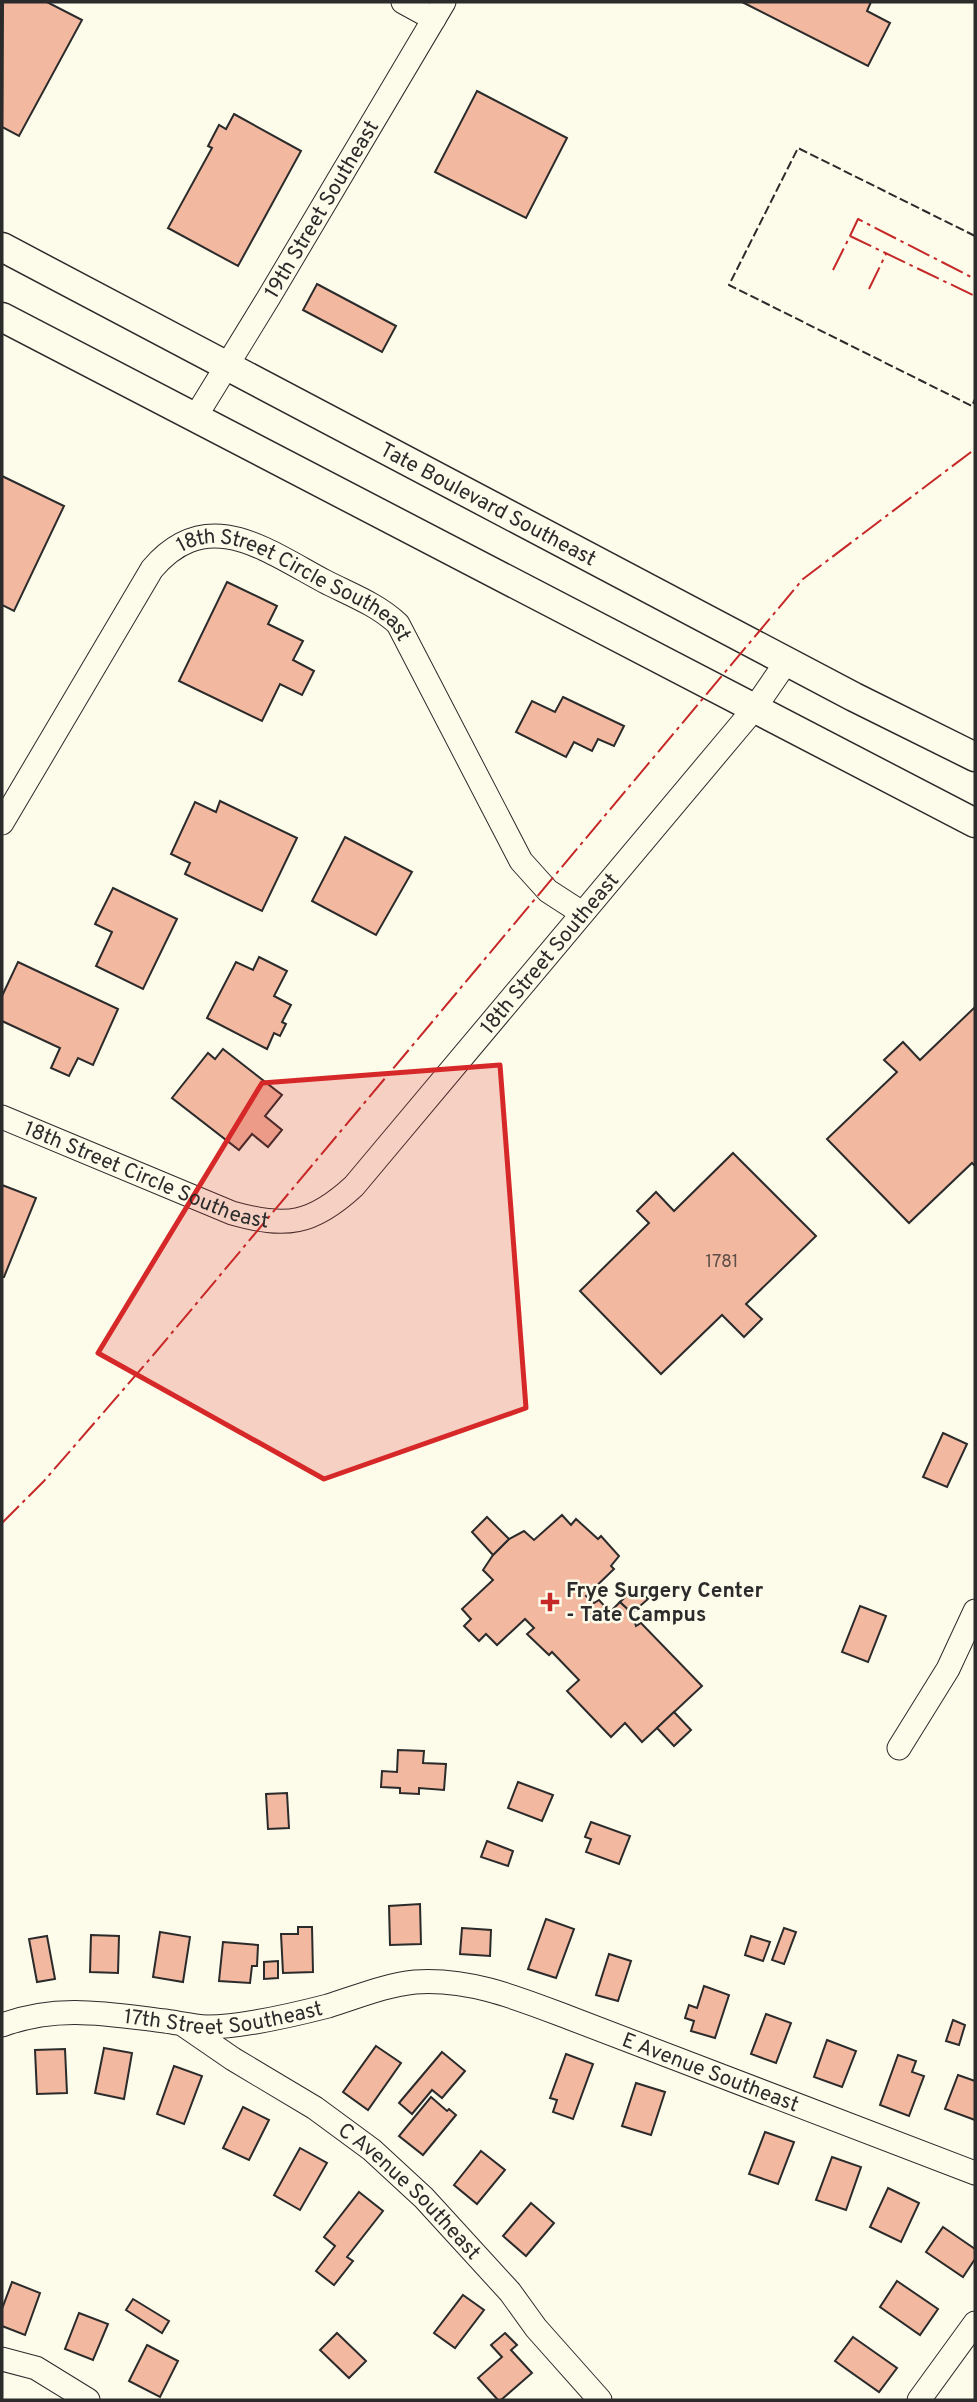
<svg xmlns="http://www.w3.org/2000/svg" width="977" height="2402" font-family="Overpass,sans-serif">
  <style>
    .building { fill: #f2b8a0; stroke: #2b2b2b; stroke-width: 2 }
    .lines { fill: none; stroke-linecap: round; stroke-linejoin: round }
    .minor-casing { stroke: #2b2b2b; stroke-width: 25 }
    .major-casing { stroke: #2b2b2b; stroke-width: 31 }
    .minor { stroke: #fdfbea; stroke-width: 23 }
    .major { stroke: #fdfbea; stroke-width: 28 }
    .fence { stroke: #2b2b2b; stroke-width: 2; stroke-dasharray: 9 3.5; stroke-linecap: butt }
    .power { stroke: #c62828; stroke-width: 2; stroke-dasharray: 24 5 3.5 5; stroke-linecap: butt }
    .marked { fill: #d62828; fill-opacity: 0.2; stroke: #d62828; stroke-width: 5; stroke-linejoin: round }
    .poi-dot { fill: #c62828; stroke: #fdfbea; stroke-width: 2.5 }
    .labels { text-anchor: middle; stroke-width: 5; stroke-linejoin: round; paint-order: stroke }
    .number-label { font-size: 18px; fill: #5d4e48 }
    .street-label { font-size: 21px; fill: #2b2b2b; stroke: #fdfbea }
    .poi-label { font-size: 21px; font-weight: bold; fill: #2b2b2b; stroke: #fdfbea; text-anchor: start }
  </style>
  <rect width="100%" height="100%" fill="#fdfbea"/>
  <!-- building -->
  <g class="building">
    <path d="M3,2H47L82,20L19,136L2,127Z"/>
    <path d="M742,2H871L867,11L890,23L868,66Z"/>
    <path d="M477,91L567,138L526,218L435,172Z"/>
    <path d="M234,114L301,151L238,266L168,228L212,148L208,146L219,125L226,129Z"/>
    <path d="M317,284L396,326L382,352L303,310Z"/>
    <path d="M2,476L64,506L14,611L2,605Z"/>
    <path d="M227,582L277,606L268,624L303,641L293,660L314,671L302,695L280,684L262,721L179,681Z"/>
    <path d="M563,697L624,726L614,746L598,739L592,751L574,742L566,757L516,732L532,701L555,712Z"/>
    <path d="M220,801L297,838L262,911L185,874L190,863L171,854L195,802L216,812Z"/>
    <path d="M345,837L412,872L376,935L312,901Z"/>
    <path d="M113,888L177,919L143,989L96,966L112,932L95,924Z"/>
    <path d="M259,957L287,971L274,996L291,1005L282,1022L286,1024L280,1036L274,1033L267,1049L207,1018L236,962L253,970Z"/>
    <path d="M18,962L118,1009L93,1065L78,1058L69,1076L51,1068L60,1048L2,1021V996Z"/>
    <path d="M975,1007V1166L972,1163L909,1223L827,1139L897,1072L884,1060L903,1042L920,1060Z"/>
    <path d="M223,1049L282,1095L265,1116L282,1130L268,1147L252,1134L239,1150L172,1098L208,1053L215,1059Z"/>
    <path d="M733,1153L816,1236L746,1304L762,1319L744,1337L722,1315L661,1374L580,1291L649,1223L637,1211L656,1192L674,1211Z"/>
    <path d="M2,1185L36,1198L4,1277H2Z"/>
    <path d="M943,1433L967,1444L947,1487L923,1477Z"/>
    <path d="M562,1515L571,1525L576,1519L598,1539L601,1536L619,1556L611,1566L614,1569L586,1596L594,1603L599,1600L610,1612L620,1602L632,1613L636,1626L641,1623L702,1686L642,1742L625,1723L611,1737L567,1691L579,1680L552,1652L549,1655L527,1634L534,1628L525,1619L497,1645L486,1634L479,1641L464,1626L471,1619L462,1609L493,1580L483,1570L493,1555L509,1539L524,1531L534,1540Z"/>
    <path d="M487,1517L509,1539L493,1555L472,1532Z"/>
    <path d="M636,1587L648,1599L632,1613L620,1602Z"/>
    <path d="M860,1606L886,1616L868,1662L842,1652Z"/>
    <path d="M674,1712L691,1730L674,1746L657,1728Z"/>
    <path d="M398,1750L424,1751L423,1763L446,1764L444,1790L419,1788V1794L400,1793V1788L381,1787L382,1771L397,1772Z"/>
    <path d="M518,1782L553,1795L542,1821L508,1808Z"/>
    <path d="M287,1793L289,1828L268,1829L266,1794Z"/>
    <path d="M591,1822L630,1836L619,1864L586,1852L591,1839L585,1837Z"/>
    <path d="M487,1841L513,1851L508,1866L481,1857Z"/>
    <path d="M420,1904L421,1944L390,1945L389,1906Z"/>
    <path d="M546,1919L574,1929L556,1978L528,1969Z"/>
    <path d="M298,1927H312L313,1972L283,1973L281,1934H298Z"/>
    <path d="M462,1928L491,1930L490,1956L460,1954Z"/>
    <path d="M784,1928L796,1932L784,1964L772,1960Z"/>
    <path d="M160,1932L190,1937L183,1982L153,1977Z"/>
    <path d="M91,1935L119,1936L118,1973L90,1972Z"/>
    <path d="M47,1936L55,1979L37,1982L29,1939Z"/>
    <path d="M751,1936L770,1942L763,1961L745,1955Z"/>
    <path d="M223,1942L258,1945L257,1966H252L250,1983L219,1981Z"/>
    <path d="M609,1954L631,1961L618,2001L596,1995Z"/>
    <path d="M278,1961V1978L264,1979V1962Z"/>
    <path d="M704,1986L729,1995L715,2038L691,2031L694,2021L685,2018L689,2005L697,2008Z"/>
    <path d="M766,2014L791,2023L776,2063L751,2054Z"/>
    <path d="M953,2020L965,2025L959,2045L946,2041Z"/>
    <path d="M827,2040L856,2051L842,2087L814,2077Z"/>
    <path d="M376,2046L401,2063L368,2110L343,2092Z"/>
    <path d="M104,2048L132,2053L124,2099L95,2093Z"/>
    <path d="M65,2049L67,2093L37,2094L35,2050Z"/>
    <path d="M442,2052L465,2071L442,2098L432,2090L412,2114L399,2103Z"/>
    <path d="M566,2054L593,2064L573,2119L553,2112L557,2100L550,2098Z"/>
    <path d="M898,2055L916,2061L912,2072L924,2076L909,2116L880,2105Z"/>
    <path d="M174,2066L202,2076L184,2124L157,2114Z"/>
    <path d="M958,2075L975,2081V2120L945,2109Z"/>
    <path d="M636,2083L665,2092L651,2135L622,2126Z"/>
    <path d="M431,2097L447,2111L449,2109L456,2115L423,2155L399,2136Z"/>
    <path d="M243,2107L269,2120L249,2160L223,2148Z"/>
    <path d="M765,2132L794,2142L778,2184L749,2174Z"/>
    <path d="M300,2148L327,2163L300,2210L274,2195Z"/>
    <path d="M481,2151L505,2170L477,2204L454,2185Z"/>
    <path d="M832,2157L861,2167L846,2210L816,2200Z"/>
    <path d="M888,2188L919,2203L901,2242L870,2227Z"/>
    <path d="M359,2192L383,2211L347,2257L353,2261L334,2285L316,2271L335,2246L324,2237Z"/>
    <path d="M531,2203L554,2223L526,2256L503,2236Z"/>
    <path d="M943,2227L975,2249V2259L963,2277L926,2252Z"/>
    <path d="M897,2281L938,2309L920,2335L880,2307Z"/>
    <path d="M12,2282L40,2293L25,2335L2,2326V2309Z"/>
    <path d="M463,2295L484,2310L455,2348L434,2333Z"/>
    <path d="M133,2299L169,2321L162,2333L126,2310Z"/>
    <path d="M79,2313L108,2324L93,2360L65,2349Z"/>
    <path d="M337,2333L366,2361L349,2378L320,2350Z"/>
    <path d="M505,2333L517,2345L511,2350L532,2373L501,2400H498L478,2378L502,2357L491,2345Z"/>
    <path d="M853,2337L897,2368L879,2392L835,2361Z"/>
    <path d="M147,2345L178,2361L160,2397L129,2381Z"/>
  </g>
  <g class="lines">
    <!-- minor casing -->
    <g class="minor-casing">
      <g id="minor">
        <path d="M403,2L434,19"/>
        <path id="s1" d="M196,416L269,297L444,2"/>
        <path id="s2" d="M2,823L152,569C207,504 266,550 324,581C349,594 377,604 398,624L521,861L548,891L582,913"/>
        <path id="s3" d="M2,1117L232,1213C286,1228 312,1225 354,1186L754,709L787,661"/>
        <path d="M899,1748L948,1669L975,1611"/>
        <path id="s4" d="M2,2025C58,2004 108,2014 165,2021C179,2023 193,2026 207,2027C243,2027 293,2015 328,2006C357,1997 385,1985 415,1982C470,1978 520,1999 570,2018L975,2173"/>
        <path id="s5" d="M185,2026L233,2059L315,2108L372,2150L424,2198L510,2292L536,2328L600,2400"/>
        <path d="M2,2359L36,2368L88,2400"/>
        <path d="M919,2400L975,2323"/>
      </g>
    </g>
    <!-- major casing -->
    <g class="major-casing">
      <g id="major">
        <path id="s6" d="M2,247L854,697L975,757"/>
        <path d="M2,317L975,823"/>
      </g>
    </g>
    <!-- minor -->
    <use href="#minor" class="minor"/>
    <!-- major -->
    <use href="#major" class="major"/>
    <!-- fence -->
    <path class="fence" d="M975,236L798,148L729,285L972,406L975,399"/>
    <!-- power -->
    <g class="power">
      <path d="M850,236L858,219L975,279"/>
      <path d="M833,270L850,236L975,296"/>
      <path d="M869,289L886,254"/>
      <path d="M2,1523L44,1481L155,1353L803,579L975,449"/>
    </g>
  </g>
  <!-- marked area -->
  <path class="marked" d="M500,1065L526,1408L324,1479L98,1353L262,1083Z"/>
  <!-- markers -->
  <path class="poi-dot" d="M546.5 1591.5h7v7h7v7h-7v7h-7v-7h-7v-7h7z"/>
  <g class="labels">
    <!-- number labels -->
    <g class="number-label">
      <text x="722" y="1267">1781</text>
    </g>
    <!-- street labels -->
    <g class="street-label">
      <text dy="7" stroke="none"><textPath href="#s1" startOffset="242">19th Street Southeast</textPath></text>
      <text dy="7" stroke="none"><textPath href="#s6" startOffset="550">Tate Boulevard Southeast</textPath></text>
      <text dy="7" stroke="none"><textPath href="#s2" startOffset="460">18th Street Circle Southeast</textPath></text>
      <text dy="7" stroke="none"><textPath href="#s3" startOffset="686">18th Street Southeast</textPath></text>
      <text dy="7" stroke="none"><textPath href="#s3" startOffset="156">18th Street Circle Southeast</textPath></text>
      <text dy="7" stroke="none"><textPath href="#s4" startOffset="224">17th Street Southeast</textPath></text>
      <text dy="7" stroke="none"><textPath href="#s4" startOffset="732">E Avenue Southeast</textPath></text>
      <text dy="7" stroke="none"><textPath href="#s5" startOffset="280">C Avenue Southeast</textPath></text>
    </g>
    <!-- poi labels -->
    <g class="poi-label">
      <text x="566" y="1597">Frye Surgery Center<tspan x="566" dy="24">- Tate Campus</tspan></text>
    </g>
  </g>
  <!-- border -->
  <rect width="977" height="2402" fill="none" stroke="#2b2b2b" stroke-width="7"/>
</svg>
